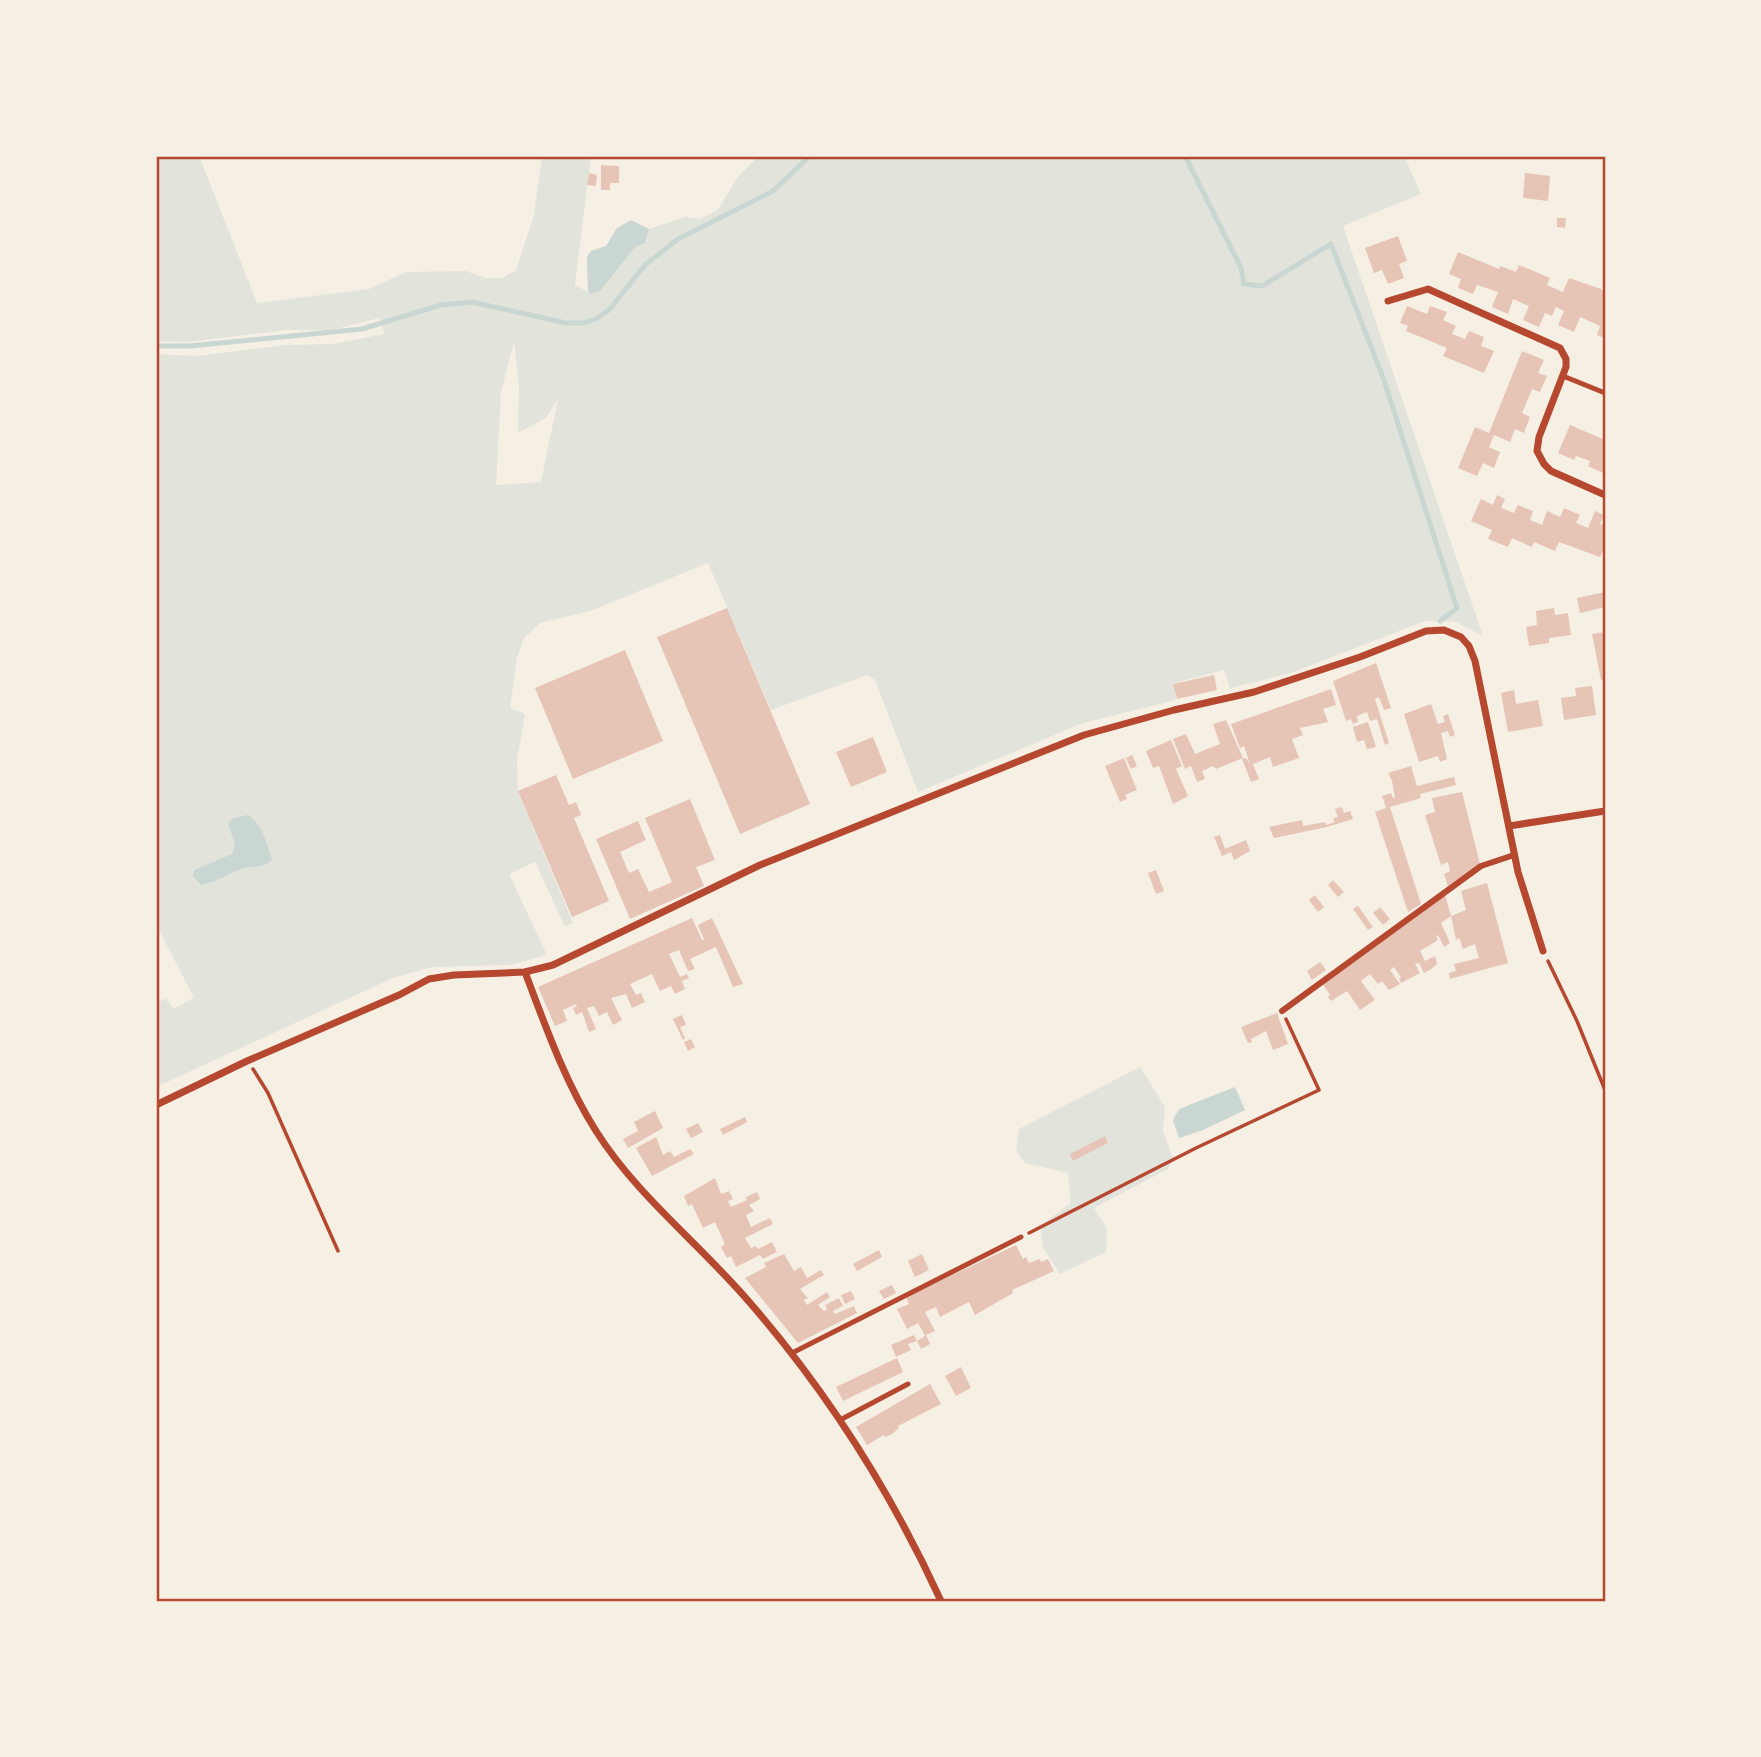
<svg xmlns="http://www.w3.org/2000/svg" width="1761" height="1757" font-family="Ubuntu,sans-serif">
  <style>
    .green { fill: #e2e4dc; fill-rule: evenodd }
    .water { fill: #c9d6d2 }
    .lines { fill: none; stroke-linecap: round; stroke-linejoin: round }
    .stream { stroke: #c9d6d2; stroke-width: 5 }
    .building { fill: #e6c5b7 }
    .path { stroke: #b5482f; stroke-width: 3.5 }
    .service { stroke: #b5482f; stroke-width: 5 }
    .pedestrian { stroke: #b5482f; stroke-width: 6 }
    .minor { stroke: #b5482f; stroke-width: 7 }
    .neatline { fill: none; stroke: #b5482f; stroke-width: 2.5 }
  </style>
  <rect width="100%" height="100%" fill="#f6efe4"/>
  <!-- green -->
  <g class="green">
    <path d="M156,156H199L257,303L369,289L406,272L466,271L485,278H502L516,270L534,215L542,156H591L575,285L592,294L600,291L635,247L645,243L649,229L685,217L700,219L718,210L737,178L759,156H1404L1421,194L1343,226L1483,636L1457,622L1425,621L1291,673L1230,688L1224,670L1174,683L1176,700L1083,723L918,792L875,680L867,675L771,710L708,563L590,611L540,623L524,638L517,658L510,708L525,714L517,760L518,791L573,923L565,927L535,862L509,874L547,955L510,965L432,967L393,978L156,1087V1004L166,998L173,1009L194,998L156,924V354L197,356L286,345L331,344L385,334L379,318L332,330H286L188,342L156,341ZM514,341L519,388L518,433L546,418L558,399L541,482L496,485L501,393Z"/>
    <path d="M1140,1067L1165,1107L1163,1131L1173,1158L1168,1169L1094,1208L1107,1228L1106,1252L1060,1274L1043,1247L1040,1226L1071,1203L1068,1173L1025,1163L1016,1151L1019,1129Z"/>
  </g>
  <!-- water -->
  <g class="water">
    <path d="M631,220L649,229L645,243L635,247L600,291L592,294L588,292L587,257L591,251L606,246L617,228Z"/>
    <path d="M248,815C263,824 267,845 272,860C262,869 256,865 245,868C229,872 218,882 201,885L193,876L194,870L232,854L235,845L228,823L233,818Z"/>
    <path d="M1235,1087L1245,1110L1203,1130L1179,1138L1173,1120L1179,1109Z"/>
  </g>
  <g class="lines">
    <!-- stream -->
    <g class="stream">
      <path d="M1185,156L1241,268L1244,284L1262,286L1331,244L1384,380L1457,608L1440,621"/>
      <path d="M156,346H190L362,329L441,305L472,302L566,323H584L596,319L609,310L645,265L678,239L773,191L810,156"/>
    </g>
  </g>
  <!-- building -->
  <g class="building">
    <path d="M601,165L619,166V183H610V190H601Z"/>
    <path d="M589,173L597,175L596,186L587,185Z"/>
    <path d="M1525,173L1550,176L1548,201L1523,198Z"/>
    <path d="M1557,218H1566L1565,228L1557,227Z"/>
    <path d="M1398,236L1407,261L1399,264L1404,278L1388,284L1382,270L1374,273L1365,248Z"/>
    <path d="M1458,252L1499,269L1500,266L1516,272L1519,265L1550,278L1547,285L1563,292L1569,278L1601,289L1605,293V338L1597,335L1600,326L1580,317L1574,332L1558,325L1564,311L1556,307L1552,316L1545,313L1539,327L1523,320L1529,306L1513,299L1508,314L1492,307L1498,292L1477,285L1473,294L1458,288L1461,279L1449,274Z"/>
    <path d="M1407,306L1427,314L1430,306L1447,312L1443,320L1456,326L1452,334L1465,339L1469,331L1484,337L1481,346L1494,351L1484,373L1443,356L1447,348L1406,331L1408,326L1400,323Z"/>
    <path d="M1522,351L1544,360L1538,373L1547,376L1540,392L1532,389L1522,413L1530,417L1524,433L1515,429L1510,442L1494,435L1489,447L1500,452L1494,468L1483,463L1477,476L1458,468L1475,427L1489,433Z"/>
    <path d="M1570,425L1605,440V474L1588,466L1590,461L1576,456L1574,460L1558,453Z"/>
    <path d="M1497,495L1505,499L1501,508L1514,513L1518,505L1533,511L1530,520L1542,525L1547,511L1560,517L1564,508L1580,515L1576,523L1588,528L1595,511L1604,515L1600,524L1605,526V552L1603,551L1600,557L1559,542L1555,551L1534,542L1532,547L1512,538L1508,547L1488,539L1492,530L1471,521L1481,499L1493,505Z"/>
    <path d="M1605,592V607L1580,613L1577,598Z"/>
    <path d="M727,608L810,804L740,834L657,637Z"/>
    <path d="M1554,608L1555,615L1568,613L1571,635L1549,638V643L1529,646L1526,627L1537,625L1536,611Z"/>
    <path d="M1605,632V679L1601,680L1592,634Z"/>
    <path d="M625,650L663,741L573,779L535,688Z"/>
    <path d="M1376,663L1391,708L1384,710L1379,697L1375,699L1389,743L1385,745L1377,719L1370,721L1367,712L1357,716L1358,722L1353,724L1351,719L1346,721L1333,681Z"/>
    <path d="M1214,675L1217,690L1177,699L1173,684Z"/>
    <path d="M1592,686L1596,715L1564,720L1561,698L1576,696L1575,688Z"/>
    <path d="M1331,689L1336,705L1323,709L1328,722L1300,728L1303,735L1292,739L1299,758L1273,767L1270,757L1253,764L1259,779L1251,782L1242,759L1246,758L1250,764L1244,746L1240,748L1231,724Z"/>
    <path d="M1514,690L1516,704L1538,700L1543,726L1508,732L1501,693Z"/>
    <path d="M1431,704L1438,724L1445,722L1443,716L1448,714L1455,735L1450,737L1448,731L1441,733L1447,759L1440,762L1438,756L1419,762L1404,714Z"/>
    <path d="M1226,720L1243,758L1216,769L1213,766L1202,771L1205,779L1197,782L1191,766L1185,769L1173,739L1186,734L1195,754L1220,744L1213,724Z"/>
    <path d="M1368,722L1376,747L1367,749L1364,740L1357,742L1353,727Z"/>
    <path d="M873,737L887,772L851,787L836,752Z"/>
    <path d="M1171,740L1182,766L1176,769L1188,796L1173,804L1159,766L1153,768L1146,751Z"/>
    <path d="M1132,755L1137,766L1131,769L1126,758Z"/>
    <path d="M1124,758L1137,790L1125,795L1127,799L1120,802L1105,766Z"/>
    <path d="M1411,766L1417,786L1454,777L1456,785L1420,794L1421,798L1390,807L1421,904L1408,912L1375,812L1386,808L1382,796L1391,793L1393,798H1395L1392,781L1388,773Z"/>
    <path d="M556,775L569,805L576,802L581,815L574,818L609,901L572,917L518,791Z"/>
    <path d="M1462,792L1480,864L1448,886L1444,874L1450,871L1448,862L1441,865L1425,815L1435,812L1432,798Z"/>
    <path d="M690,799L715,860L696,867L704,886L630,919L596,839L638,821L646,840L620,852L629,873L638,869L649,892L672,882L645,818Z"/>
    <path d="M1342,807L1344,813L1350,811L1353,819L1327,827L1274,838L1269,827L1302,820L1303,826L1325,822L1326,825L1335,822L1333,818L1338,817L1335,809Z"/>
    <path d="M1220,835L1225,849L1246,840L1250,851L1234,860L1231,852L1222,856L1214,837Z"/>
    <path d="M1156,870L1164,891L1156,894L1148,873Z"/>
    <path d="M1333,880L1344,892L1338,897L1328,885Z"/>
    <path d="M1487,883L1508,963L1450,979L1449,973L1456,971L1454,964L1479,958L1475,944L1463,949L1459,938L1456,940L1451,916L1441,923L1450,943L1444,947L1438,935L1436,936L1438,940L1420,951L1425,961L1435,956L1437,964L1430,970L1424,973L1419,963L1415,964L1420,973L1401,983L1399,979L1401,977L1394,967L1390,970L1400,984L1389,990L1382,981L1378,984L1370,974L1361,981L1375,1000L1360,1010L1347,991L1331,1001L1328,997L1330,995L1322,983L1445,895L1451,916L1466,910L1461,891Z"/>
    <path d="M1315,895L1324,907L1318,912L1309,900Z"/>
    <path d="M1358,906L1373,927L1368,930L1353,909Z"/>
    <path d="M1380,907L1390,919L1383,925L1373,913Z"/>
    <path d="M692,918L702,940L704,939L698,925L712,918L743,984L733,987L716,947L690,959L695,969L688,971L679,950L669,954L680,977L687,974L689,978L682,981L685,989L675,994L671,986L660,991L652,974L630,984L636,995L641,993L645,1002L632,1008L626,994L611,998L622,1020L613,1025L607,1012L599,1016L594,1006L587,1008L596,1029L589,1032L582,1012L576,1015L573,1008L577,1006L576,1004L563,1010L567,1021L555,1026L538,987Z"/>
    <path d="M1320,962L1326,970L1312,980L1307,971Z"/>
    <path d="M1277,1013L1288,1044L1273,1050L1266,1031L1251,1039L1252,1042L1248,1043L1241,1027Z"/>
    <path d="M682,1015L686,1025L680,1027L685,1038L683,1040L673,1019Z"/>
    <path d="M691,1039L695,1047L688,1051L684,1042Z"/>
    <path d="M655,1111L663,1128L628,1148L623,1139L638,1131L634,1122Z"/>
    <path d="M745,1117L747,1122L723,1135L720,1129Z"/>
    <path d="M698,1123L703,1132L691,1138L686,1129Z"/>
    <path d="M1105,1136L1108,1143L1073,1161L1070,1154Z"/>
    <path d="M656,1137L663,1155L670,1151L674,1157L690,1149L694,1154L652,1176L636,1148Z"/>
    <path d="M715,1178L721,1194L729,1191L733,1199L728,1201L731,1207L747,1200L746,1197L757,1192L760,1199L749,1205L754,1211L746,1215L751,1227L770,1218L773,1224L745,1238L751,1248L756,1246L758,1249L772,1242L777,1252L763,1259L760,1255L736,1267L731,1256L727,1258L721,1247L725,1244L715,1222L703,1228L692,1204L688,1206L684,1196Z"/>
    <path d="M1016,1245L1023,1259L1026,1257L1029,1263L1040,1259L1041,1262L1048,1259L1054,1271L1012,1290L1013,1293L975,1315L969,1302L940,1317L936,1307L925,1312L935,1331L926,1335L930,1344L921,1349L917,1341L908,1344L911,1350L896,1357L891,1345L914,1335L917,1341L925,1336L918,1323L907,1329L897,1309L909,1304L906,1297Z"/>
    <path d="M879,1250L882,1257L857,1271L853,1264Z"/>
    <path d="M784,1254L794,1271L801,1267L807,1278L821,1270L824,1275L800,1289L808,1298L804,1300L807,1305L827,1292L830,1297L818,1305L824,1311L827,1309L825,1305L839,1298L843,1306L833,1311L835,1314L854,1306L857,1313L798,1343L745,1278L766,1267L764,1263Z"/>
    <path d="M922,1254L929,1270L915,1277L908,1261Z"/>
    <path d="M892,1285L896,1293L884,1299L879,1291Z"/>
    <path d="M851,1291L855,1299L845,1304L841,1295Z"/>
    <path d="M897,1358L903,1372L843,1401L836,1387Z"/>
    <path d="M961,1367L971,1388L956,1396L945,1376Z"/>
    <path d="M930,1384L941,1404L898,1426L899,1428L892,1434L885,1437L884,1435L867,1445L856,1427Z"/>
  </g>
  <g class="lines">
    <!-- path -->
    <g class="path">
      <path d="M1548,961L1577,1021L1605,1090"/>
      <path d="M253,1069L268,1093L338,1251"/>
      <path d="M1029,1233L1196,1148L1319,1090L1286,1019"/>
    </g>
    <!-- service -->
    <g class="service">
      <path d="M1563,376L1605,393"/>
      <path d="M792,1353L1021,1237"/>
      <path d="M840,1420L908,1384"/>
    </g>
    <!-- pedestrian -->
    <path class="pedestrian" d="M1282,1011L1481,866L1514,855"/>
    <!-- minor -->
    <g class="minor">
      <path d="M1388,301L1428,289L1560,348L1566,359V367L1539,437L1537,451L1544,464L1551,471L1605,495"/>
      <path d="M1509,826L1605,811"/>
      <path d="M525,972C545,1025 565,1082 596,1131C637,1196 701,1245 751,1304C828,1393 892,1494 941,1601"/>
      <path d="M156,1105L247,1061L399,995L429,979L454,975L525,972L553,965L760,865L1084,735L1174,710L1254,692L1360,657L1426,631L1444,630L1461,637L1469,646L1475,661L1518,872L1543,951"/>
    </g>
  </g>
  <!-- border -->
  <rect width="1761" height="1757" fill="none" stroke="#f6efe4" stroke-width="315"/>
  <rect x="158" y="158" width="1446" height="1442" class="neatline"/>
</svg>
